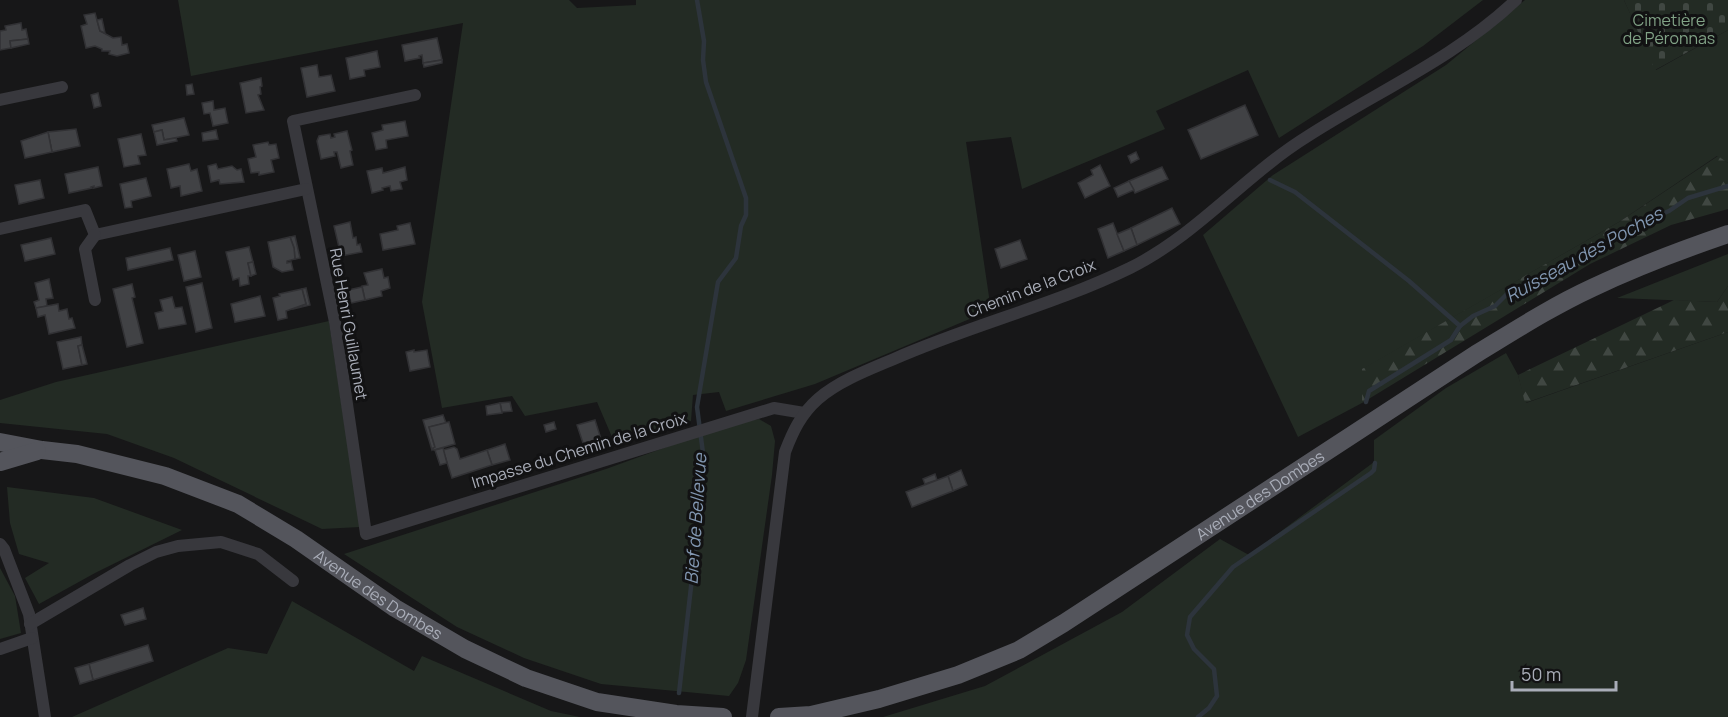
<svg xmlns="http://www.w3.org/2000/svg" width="1728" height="717" font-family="Manrope,sans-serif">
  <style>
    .green { fill: #232b24 }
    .forest { fill: url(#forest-firs) }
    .cemetery { fill: url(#cemetery-stones) }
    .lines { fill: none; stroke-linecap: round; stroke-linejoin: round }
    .stream { stroke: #2d343c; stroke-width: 4.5 }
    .building { fill: #414245; stroke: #313134; stroke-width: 1.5 }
    .minor { stroke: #38383d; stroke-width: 12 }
    .primary { stroke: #54555c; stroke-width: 18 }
    .labels { text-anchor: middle; stroke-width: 6; stroke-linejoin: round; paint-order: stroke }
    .park-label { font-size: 16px; fill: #81a286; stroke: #121213 }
    .street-label { font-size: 16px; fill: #a9adb8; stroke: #121213 }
    .water-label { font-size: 18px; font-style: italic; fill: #8297b1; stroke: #121213 }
  </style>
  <defs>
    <pattern id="forest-firs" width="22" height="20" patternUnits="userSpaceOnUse" patternTransform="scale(1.5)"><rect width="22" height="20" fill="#232b24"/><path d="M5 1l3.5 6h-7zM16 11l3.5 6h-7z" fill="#404742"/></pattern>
    <pattern id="cemetery-stones" width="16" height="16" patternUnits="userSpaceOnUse" patternTransform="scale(1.5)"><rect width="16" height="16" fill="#232b24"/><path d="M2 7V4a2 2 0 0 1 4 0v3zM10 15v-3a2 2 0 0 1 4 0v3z" fill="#404742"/></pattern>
  </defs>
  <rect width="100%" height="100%" fill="#171718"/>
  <!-- green -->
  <g class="green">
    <path d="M178,0H569L577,8L636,5V0H1483L1423,46L1279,138L1248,70L1156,111L1165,129L1022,189L1011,137L966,142L991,310L815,384L726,411L719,392L693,395L691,421L615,444L597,402L525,416L512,396L442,408L422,302L463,23L191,76Z"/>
    <path d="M1525,0H1624L1656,70L1728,30V163L1717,156L1619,222L1363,369L1362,403L1298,437L1203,235L1273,175L1446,65Z"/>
    <path d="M1728,254V286L1717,302L1617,298Z"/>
    <path d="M329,321L360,527L322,529L174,458L107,434L0,423V400L56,382Z"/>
    <path d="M1728,332V717H883L985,686L1122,612L1220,539L1249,555L1374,462V440L1446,388L1506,353L1518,375L1526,403Z"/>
    <path d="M759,419L771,426L775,441L772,475L746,660L738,683L729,696L601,684L524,658L457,627L344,554L606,469L724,426Z"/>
    <path d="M7,487L94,498L182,530L95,573L39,604L25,578L49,563L19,554L10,523Z"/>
    <path d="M0,568L15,596L21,633L0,639Z"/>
    <path d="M292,601L414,671L422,656L551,711L580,717H72L228,648L267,654Z"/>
  </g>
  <!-- forest -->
  <g class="forest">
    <path d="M1718,156L1728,163V209L1671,225L1590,264L1362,403V369L1619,222Z"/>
    <path d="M1728,286V332L1525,403L1518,375L1674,300L1717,302Z"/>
  </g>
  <!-- cemetery -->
  <path class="cemetery" d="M1624,0H1728V30L1655,70Z"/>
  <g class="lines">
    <!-- stream -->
    <g class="stream">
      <path d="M1270,180L1295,192L1409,281L1460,326"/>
      <path d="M1366,402L1369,391L1451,340L1460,326L1473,316L1495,306L1507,294L1548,277L1641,223L1669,211L1688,198L1728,186"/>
      <path d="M679,693L698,525L695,507L703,453L697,407L718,282L736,258L741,226L746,215V198L706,82L703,60L704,41L697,0"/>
      <path d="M1198,717L1209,708L1217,696L1214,669L1194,649L1187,635L1190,617L1233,567L1371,473L1374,470L1375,463"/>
    </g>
  </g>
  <!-- building -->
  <g class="building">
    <path d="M95,13L100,31L113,38L121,37L122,45L127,44L129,53L117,56L109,54L110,51H102V49L95,46L86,48L81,26L87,24L84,15Z"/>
    <path d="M102,19L105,33L100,31L97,20Z"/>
    <path d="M21,23L22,30L26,29L28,39L10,41L11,48L0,50V31L6,30L5,26Z"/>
    <path d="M437,38L442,60L423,63L422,55L419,56L420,58L405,61L402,45Z"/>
    <path d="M28,39L29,44L11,48L10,41Z"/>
    <path d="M377,51L380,67L364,70L365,76L350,79L346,58Z"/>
    <path d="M442,60V63L424,67L423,63Z"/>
    <path d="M317,65L319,77L331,75L335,91L307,97L301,68Z"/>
    <path d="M261,78L262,86L260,87L261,94L258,95L264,110L246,113L240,83Z"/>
    <path d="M192,84L194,94L187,95L186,85Z"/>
    <path d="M98,93L101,106L94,108L91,95Z"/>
    <path d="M213,101L214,110L225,108L228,123L213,126L210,113L204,114L202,103Z"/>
    <path d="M1245,105L1258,135L1201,159L1188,130Z"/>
    <path d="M184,118L189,135L164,140L162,130L154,132L152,125Z"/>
    <path d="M405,121L408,136L386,140L387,148L376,150L372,133L383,130L382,125Z"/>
    <path d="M76,129L80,146L52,152L48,132Z"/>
    <path d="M162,130L164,140L176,138L177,141L157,145L154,132Z"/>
    <path d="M216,130L218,139L203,141L202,133Z"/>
    <path d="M347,131L352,150L350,151L353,165L341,168L337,152H334L335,156L321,159L317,141L319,136L330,134L331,138L335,137L334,134Z"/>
    <path d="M48,132L52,152L25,158L21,141Z"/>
    <path d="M141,134L146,155L138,156L140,164L124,167L118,139Z"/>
    <path d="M268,142L269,145L276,144L279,158L271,160L274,172L259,175V172L251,173L248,159L256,157L253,145Z"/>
    <path d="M1136,152L1139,159L1131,163L1128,156Z"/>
    <path d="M189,164L191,171L197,169L202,191L181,196L180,186L171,188L167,169Z"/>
    <path d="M216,164L218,169L232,166L237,170L241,169L244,182L220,184L219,180L211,182L208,166Z"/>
    <path d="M1100,165L1110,186L1085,198L1078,183L1093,175L1091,170Z"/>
    <path d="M98,167L102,186L94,188V186L91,187L92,188L69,193L65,174Z"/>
    <path d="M405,167L407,180L400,182L402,189L391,191L390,186L382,188L383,190L372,193L367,171L382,168L383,173Z"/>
    <path d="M1162,167L1168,179L1135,193L1129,181Z"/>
    <path d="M146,178L151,196L131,201L132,207L125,208L120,184Z"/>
    <path d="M40,180L44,198L19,204L15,185Z"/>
    <path d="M1129,181L1134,190L1118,197L1114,188Z"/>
    <path d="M1172,208L1180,224L1137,245L1131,228Z"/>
    <path d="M350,222L353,238L356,237L357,245L360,244L362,252L341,256L334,226Z"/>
    <path d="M410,223L415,244L383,250L380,234L398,230L397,226Z"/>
    <path d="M1113,223L1124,251L1108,258L1098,229Z"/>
    <path d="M1131,228L1137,245L1124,251L1117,234Z"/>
    <path d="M295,236L300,258L295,259L294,248L290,237Z"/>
    <path d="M290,237L294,248L295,259L287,261V263L291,262L293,270L282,272L273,267L268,242Z"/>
    <path d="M51,238L55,254L25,261L21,245Z"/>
    <path d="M1020,240L1027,259L1001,268L995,249Z"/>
    <path d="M249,247L253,262L248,263L251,276H248L249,284L240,286L239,278L233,280L226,252Z"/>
    <path d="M170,248L173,260L128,270L126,258Z"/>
    <path d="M195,251L201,277L184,281L178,255Z"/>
    <path d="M253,262L256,274L251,276L248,263Z"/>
    <path d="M382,269L384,278L388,277L390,288L381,291L382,296L365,300L362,286L368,285L364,273Z"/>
    <path d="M49,279L53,298L46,299L47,306L36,308L34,302L39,300L35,283Z"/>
    <path d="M202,283L212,328L196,332L186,287Z"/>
    <path d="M132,284L135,297L132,298L143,343L127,347L113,289Z"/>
    <path d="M362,287L365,300L351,303L348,290Z"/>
    <path d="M306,288L310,305L293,309V307L306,304L302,289Z"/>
    <path d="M302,289L306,304L286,311L287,318L278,320L273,298L280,296L279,294Z"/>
    <path d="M260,296L265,316L235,322L231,304Z"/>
    <path d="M172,297L175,308L182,307L186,324L159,329L155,313L163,311L160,300Z"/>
    <path d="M58,304L59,311L67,309L69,319L72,318L75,328L49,334L45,315L38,317L36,308Z"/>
    <path d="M81,337L82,345L78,346L82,365L63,369L57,342Z"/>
    <path d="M82,345L87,364L82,365L78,346Z"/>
    <path d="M414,350V352L427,350L430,367L410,371L406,352Z"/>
    <path d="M510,402L512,411L502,412L500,403Z"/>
    <path d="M500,403L502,413L487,415L486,406Z"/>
    <path d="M443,415L446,423L429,427L435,447L432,450L423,420Z"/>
    <path d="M595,420L601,439L583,443L577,425Z"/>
    <path d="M449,422L455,444L434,450L433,448L435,447L429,427Z"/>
    <path d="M554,422L556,429L546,432L544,425Z"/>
    <path d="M505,444L510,460L492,465L487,450Z"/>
    <path d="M454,447L457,449L460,459L487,450L492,465L452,478L443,450Z"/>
    <path d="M443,448L447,463L440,465L435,450Z"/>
    <path d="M961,470L967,485L953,491L948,476Z"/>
    <path d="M935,474L937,480L925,484L923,479Z"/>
    <path d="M948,476L953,491L912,507L906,492Z"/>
    <path d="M143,608L146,619L125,625L121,615Z"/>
    <path d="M148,645L153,661L93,680L89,664Z"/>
    <path d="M89,664L93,680L80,684L75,668Z"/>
  </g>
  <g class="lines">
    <!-- minor -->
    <g class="minor">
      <path d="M415,95L293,121L335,322L366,534L774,408L804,413"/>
      <path d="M0,100L62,87"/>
      <path d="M0,229L85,210L95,235L306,189"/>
      <path d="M95,300L85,249L95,235"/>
      <path d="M0,544L4,549L29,614L45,717"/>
      <path d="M30,624L130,565L156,552L178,546L221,542L258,554L293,581"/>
      <path d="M0,649L32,638"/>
      <path d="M752,717L785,452C793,431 801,414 818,399C839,381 868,370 894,359C971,325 1054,305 1130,268C1197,235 1245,175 1308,136C1378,91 1455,58 1516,0"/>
    </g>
    <!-- primary -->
    <g class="primary">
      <path id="s1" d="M0,442L42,450L77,454L165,476L238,504L296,539L395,608L465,649L526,678L597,702L676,714L723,717"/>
      <path d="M0,462L37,451"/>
      <path id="s2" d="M779,717L811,715L879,699L958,675L1019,650L1064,623L1476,354C1514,331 1551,307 1592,288C1636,267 1681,250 1728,234"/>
    </g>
  </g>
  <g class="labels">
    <!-- park labels -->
    <g class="park-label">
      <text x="1669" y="26">Cimetière<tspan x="1669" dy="18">de Péronnas</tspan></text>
    </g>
    <!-- street labels -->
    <g class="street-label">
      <text transform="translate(1031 288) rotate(-21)" y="6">Chemin de la Croix</text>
      <text transform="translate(349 324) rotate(80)" y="6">Rue Henri Guillaumet</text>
      <text transform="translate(579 450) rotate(-17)" y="6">Impasse du Chemin de la Croix</text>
      <text dy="6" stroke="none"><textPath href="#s2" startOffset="537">Avenue des Dombes</textPath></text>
      <text dy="6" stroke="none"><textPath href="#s1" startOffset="414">Avenue des Dombes</textPath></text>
    </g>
    <!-- water labels -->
    <g class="water-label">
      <text transform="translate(1584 255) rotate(-29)" y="6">Ruisseau des Poches</text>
      <text transform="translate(696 519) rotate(-86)" y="6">Bief de Bellevue</text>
    </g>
  </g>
  <!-- scale -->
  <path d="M1512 681v9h104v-9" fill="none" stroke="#a9adb8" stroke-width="3"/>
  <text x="1521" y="681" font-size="18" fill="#a9adb8" stroke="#121213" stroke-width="4.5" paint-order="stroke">50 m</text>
</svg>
